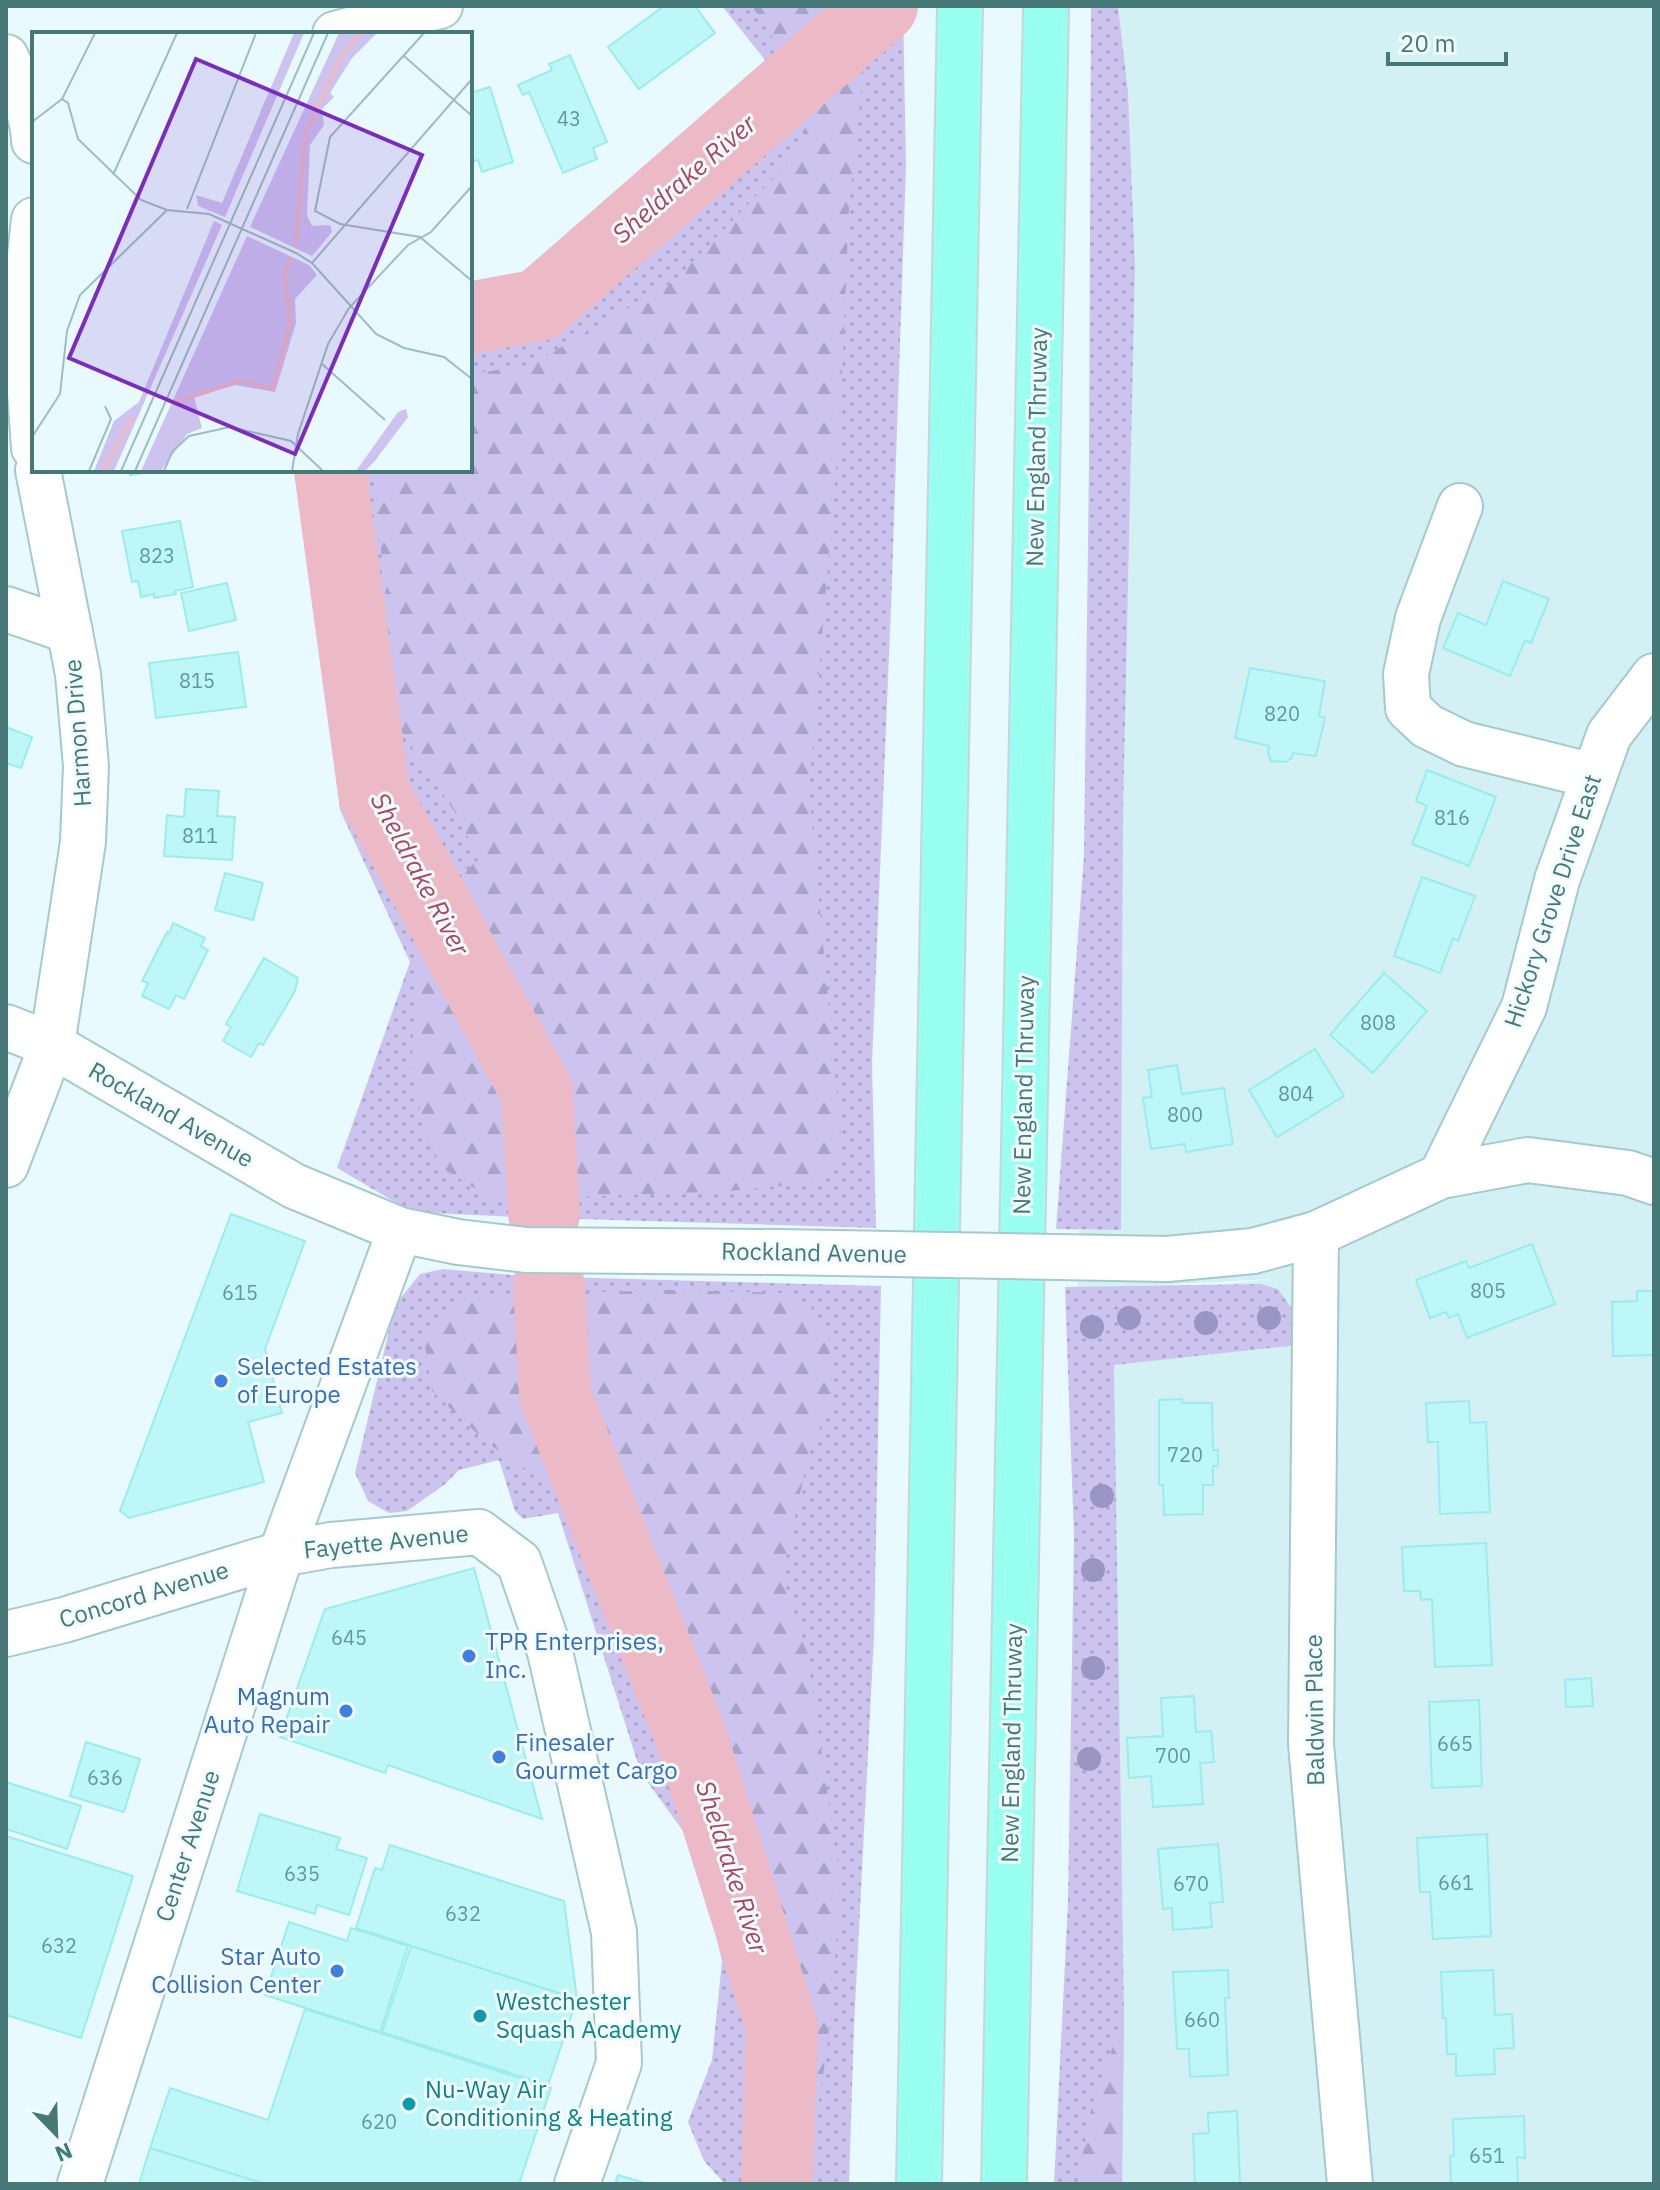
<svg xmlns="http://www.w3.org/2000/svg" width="1660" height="2190" font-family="'IBM Plex Sans',sans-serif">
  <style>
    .residential { fill: #d3f0f4 }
    .grass { fill: url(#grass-dots) }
    .forest { fill: url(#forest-firs) }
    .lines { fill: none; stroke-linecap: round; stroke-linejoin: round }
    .river { stroke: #ecb9c6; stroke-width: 72 }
    .building { fill: #bdf7f7; stroke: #9beceb; stroke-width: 2 }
    .minor-casing { stroke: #a4cacb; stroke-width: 48 }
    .highway-casing { stroke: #c7d6d6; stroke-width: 48 }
    .minor { stroke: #fff; stroke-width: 44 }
    .highway { stroke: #99fff1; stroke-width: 44 }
    .minor-bridge-casing { stroke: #a4cacb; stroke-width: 48; stroke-linecap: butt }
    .minor-bridge { stroke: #fff; stroke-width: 44 }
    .tree { fill: #9a95c2 }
    .shop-dot { fill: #3f7fe0; stroke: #f1fcff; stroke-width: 3 }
    .culture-dot { fill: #0f9aa8; stroke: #f1fcff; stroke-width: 3 }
    .labels { text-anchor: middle; stroke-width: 6; stroke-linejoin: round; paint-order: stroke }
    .number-label { font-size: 20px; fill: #639896 }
    .street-label { font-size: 24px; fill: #457876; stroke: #f1fcff }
    .shop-label { font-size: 24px; fill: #366cbe; stroke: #f1fcff; text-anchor: start }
    .culture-label { font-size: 24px; fill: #0d838f; stroke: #f1fcff; text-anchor: start }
    .water-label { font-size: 26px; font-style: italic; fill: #aa465d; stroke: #f1fcff }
    .inset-river { fill: none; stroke: #ecb9c6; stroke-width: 4 }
    .inset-road { fill: none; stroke: #9dbec0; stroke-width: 2 }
    .view { fill: #7b2cbf; fill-opacity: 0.15; stroke: #7b2cbf; stroke-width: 4 }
    .inset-edge { fill: none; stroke: #457876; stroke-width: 4 }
  </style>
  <defs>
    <pattern id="grass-dots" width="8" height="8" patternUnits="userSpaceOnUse" patternTransform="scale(2)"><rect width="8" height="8" fill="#ccc4ef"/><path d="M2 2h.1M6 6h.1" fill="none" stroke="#a7a4c6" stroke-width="1.8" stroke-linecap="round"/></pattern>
    <pattern id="forest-firs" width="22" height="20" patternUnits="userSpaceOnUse" patternTransform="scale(2)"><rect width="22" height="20" fill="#ccc4ef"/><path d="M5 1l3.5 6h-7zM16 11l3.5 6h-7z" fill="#a7a4c6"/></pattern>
  </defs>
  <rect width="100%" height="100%" fill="#e8faff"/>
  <!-- residential -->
  <path class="residential" d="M1118,6H1654V2184H1094L1095,1300L1271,1279L1121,1287H1078L1079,1230L1121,1229L1123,818L1135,266L1128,92Z"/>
  <!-- grass -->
  <g class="grass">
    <path d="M722,6H903L906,166L891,607L872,1064L876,1228L513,1217L412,1212L337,1168L410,962L340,810L305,470H470V286L560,267L558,253L784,84Z"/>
    <path d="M1091,6H1118L1128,92L1135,266L1123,818L1121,1230L1056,1229L1084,856L1089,462Z"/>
    <path d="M443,1269L523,1276L881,1286L874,1636L854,2026L849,2184H725L704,2161L688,2122L712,2060L722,1961L696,1849L641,1773L558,1513L523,1519L515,1511L499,1460L459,1470L444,1485L407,1511L389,1513L368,1501L355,1473L395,1305L420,1274Z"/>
    <path d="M1261,1284L1278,1289L1292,1309L1298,1345L1114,1365L1124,2014L1122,2184H1054L1068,1902L1074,1536L1065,1287Z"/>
  </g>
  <!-- forest -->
  <g class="forest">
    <path d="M752,6H870L849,208L840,422L809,792L843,1159L810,1183L730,1191L494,1200L445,1170L427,1141L411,1070L420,920L479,858L458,817L384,705L370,648L387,586L375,515V470H470V374L531,365L675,280L799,151L812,99Z"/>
    <path d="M668,1290L781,1293L811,1307L829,1339L833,1401L810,1449L782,1575L807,1651L838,1867L840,1901L827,2049L806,2184H755L746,2026L736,1917L710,1839L676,1780L607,1587L577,1516L531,1473L485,1441L432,1391L424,1339L469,1296Z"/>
    <path d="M1124,2014L1122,2184H1077L1092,2106Z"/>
  </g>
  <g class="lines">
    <!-- river -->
    <g class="river">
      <path d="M470,318L539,305L882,6"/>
      <path d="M330,470L374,793L537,1092L544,1214"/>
      <path d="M549,1286L555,1395L690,1734L782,2027L777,2184"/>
    </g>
  </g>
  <!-- building -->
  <g class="building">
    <path d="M664,6H695L715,33L639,89L608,47Z"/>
    <path d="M570,55L607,142L593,148L597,159L563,173L529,92L523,95L518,85L552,70L549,64Z"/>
    <path d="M490,87L513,162L482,172L478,160L470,162V93Z"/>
    <path d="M122,470H162L130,475L129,471L123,473Z"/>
    <path d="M180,521L193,587L175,591L176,594L154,598V594L141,597L138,581L132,582L122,531Z"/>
    <path d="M1503,581L1549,599L1531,643L1525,640L1510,676L1443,648L1458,613L1486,625Z"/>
    <path d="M227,583L236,620L189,631L181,593Z"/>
    <path d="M238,652L246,707L156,718L149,663Z"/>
    <path d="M1250,668L1325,681L1319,716L1325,718L1316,756L1293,753L1292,758L1285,762L1271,761L1268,752L1269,746L1235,738Z"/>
    <path d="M6,727L32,737L21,768L6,763Z"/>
    <path d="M1427,770L1496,797L1469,866L1412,844L1427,806L1416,801Z"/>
    <path d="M186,789L219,791L217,816L235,817L232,860L164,856L167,815L184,817Z"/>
    <path d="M225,873L263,883L253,920L215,910Z"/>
    <path d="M1422,877L1475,896L1458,941L1453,938L1440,973L1394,956Z"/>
    <path d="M173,923L205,938L201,946L208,950L184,999L176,995L169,1009L142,996L148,983L142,981L167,932L169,934Z"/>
    <path d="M264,958L298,978L295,991L263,1045L259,1043L251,1057L223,1041L231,1027L226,1024Z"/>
    <path d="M1384,973L1427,1011L1373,1073L1330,1035Z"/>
    <path d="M1315,1049L1344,1096L1277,1137L1249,1090Z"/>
    <path d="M1177,1065L1182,1094L1224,1088L1233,1144L1186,1152L1185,1144L1151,1149L1143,1098L1152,1097L1148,1070Z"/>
    <path d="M231,1214L305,1241L265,1349L282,1413L248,1422L264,1482L129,1518L120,1511Z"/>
    <path d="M1532,1244L1555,1304L1467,1338L1458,1314L1449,1318L1446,1312L1430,1318L1416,1280L1466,1261L1469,1268Z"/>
    <path d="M1637,1291H1654V1355L1613,1356L1612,1302L1637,1301Z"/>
    <path d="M1182,1399V1403H1212L1213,1450H1218V1466H1213V1485H1203V1514L1164,1515L1163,1485H1159V1400Z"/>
    <path d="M1469,1401L1470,1423L1486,1422L1490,1512L1440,1514L1438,1442H1428L1426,1403Z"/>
    <path d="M1486,1543L1492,1665L1435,1667L1432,1599L1421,1600L1420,1591H1404L1402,1547Z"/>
    <path d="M474,1568L542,1819L388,1765L385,1773L280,1737L325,1609Z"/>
    <path d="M1591,1678L1593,1706L1566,1707L1565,1680Z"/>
    <path d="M1194,1696L1196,1732L1211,1731L1214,1762L1200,1763L1203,1804L1153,1807L1151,1776L1129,1778L1127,1738L1163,1736L1161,1698Z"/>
    <path d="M1479,1700L1482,1786L1432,1788L1429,1702Z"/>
    <path d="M86,1742L140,1759L124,1812L70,1796Z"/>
    <path d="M6,1782L81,1806L67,1849L6,1829Z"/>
    <path d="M260,1814L340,1838L336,1849L367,1858L349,1915L317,1905L315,1914L237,1891Z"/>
    <path d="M1487,1834L1491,1936L1433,1939L1430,1892H1420L1417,1838Z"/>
    <path d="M6,1836L133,1876L81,2038L6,2015Z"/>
    <path d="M1218,1844L1223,1902L1210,1903L1212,1927L1173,1930L1172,1908L1163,1909L1158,1849Z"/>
    <path d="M390,1845L564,1901L577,1999L356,1928L375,1868L382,1870Z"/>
    <path d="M289,1922L347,1941L351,1928L408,1946L380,2032L265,1995Z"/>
    <path d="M411,1946L577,1999L548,2085L382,2032Z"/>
    <path d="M1228,1970L1229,1998H1225L1228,2075L1190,2077L1189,2049H1177L1173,1972Z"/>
    <path d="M1493,1970L1495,2015L1512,2014L1514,2048L1494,2049L1495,2074L1456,2076V2054H1447L1446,2018H1443L1441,1972Z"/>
    <path d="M305,2009L551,2088L519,2184H265L150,2148L170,2088L268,2120Z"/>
    <path d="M1237,2111L1240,2184H1195L1193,2134L1209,2133L1208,2113Z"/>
    <path d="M1524,2116L1525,2158L1517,2157L1518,2184H1451L1450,2156L1454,2155L1453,2119Z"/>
    <path d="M150,2148L265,2184H139Z"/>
    <path d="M618,2175L648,2184H615Z"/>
  </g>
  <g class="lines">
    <!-- minor casing -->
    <g class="minor-casing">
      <g id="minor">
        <path d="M335,34L440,6"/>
        <path d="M6,57C18,84 33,111 34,141"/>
        <path d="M34,220L24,309L34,448"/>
        <path d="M1460,506L1418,618L1406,674L1408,708L1427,726L1464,744L1594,776"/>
        <path d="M6,609L70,631"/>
        <path d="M6,1027L52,1045L294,1186L400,1230L458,1242L526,1250L778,1252"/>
        <path d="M6,1165L52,1045L83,842L86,766L78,674L38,470"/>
        <path d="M1441,1176L1524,1007L1557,880L1609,735L1654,676"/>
        <path d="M1316,1234L1311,1744L1350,2184"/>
        <path d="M1167,1259L1253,1251L1316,1234L1441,1176L1528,1160L1628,1173L1654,1182"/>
        <path d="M6,1634L64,1620L281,1554L331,1545L479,1532L519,1562L550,1652L614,1932L619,2063L577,2184"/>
        <path d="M80,2184L281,1554L400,1230"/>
      </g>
    </g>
    <!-- highway casing -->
    <g class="highway-casing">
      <g id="highway">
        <path d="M919,2184L960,6"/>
        <path d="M1004,2184L1046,6"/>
      </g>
    </g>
    <!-- minor -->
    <use href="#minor" class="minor"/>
    <!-- highway -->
    <use href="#highway" class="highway"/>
    <!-- minor-bridge casing -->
    <g class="minor-bridge-casing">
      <path id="minor-bridge" d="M778,1252L1167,1259"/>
    </g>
    <!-- minor-bridge -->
    <use href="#minor-bridge" class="minor-bridge"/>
  </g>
  <!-- trees -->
  <g class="tree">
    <circle cx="1129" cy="1318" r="12"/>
    <circle cx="1269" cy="1318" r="12"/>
    <circle cx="1206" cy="1323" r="12"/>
    <circle cx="1092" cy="1327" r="12"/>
    <circle cx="1102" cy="1496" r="12"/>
    <circle cx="1093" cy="1570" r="12"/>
    <circle cx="1093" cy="1668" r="12"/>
    <circle cx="1089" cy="1759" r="12"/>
  </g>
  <!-- markers -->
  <g class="shop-dot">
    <circle cx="221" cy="1381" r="8"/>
    <circle cx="469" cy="1656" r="8"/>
    <circle cx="346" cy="1711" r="8"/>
    <circle cx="499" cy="1757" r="8"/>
    <circle cx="337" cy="1971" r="8"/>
  </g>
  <g class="culture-dot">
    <circle cx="480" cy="2016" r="8"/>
    <circle cx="409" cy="2104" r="8"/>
  </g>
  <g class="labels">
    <!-- number labels -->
    <g class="number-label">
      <text x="569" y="126">43</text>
      <text x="157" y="563">823</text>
      <text x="197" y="688">815</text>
      <text x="1282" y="721">820</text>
      <text x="1452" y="825">816</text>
      <text x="200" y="843">811</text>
      <text x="1378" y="1030">808</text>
      <text x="1296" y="1101">804</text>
      <text x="1185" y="1122">800</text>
      <text x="1488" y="1298">805</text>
      <text x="240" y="1300">615</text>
      <text x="1185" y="1462">720</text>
      <text x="349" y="1645">645</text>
      <text x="1455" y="1751">665</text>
      <text x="1173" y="1763">700</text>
      <text x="105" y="1785">636</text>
      <text x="302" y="1881">635</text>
      <text x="1456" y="1890">661</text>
      <text x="1191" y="1891">670</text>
      <text x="463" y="1921">632</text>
      <text x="59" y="1953">632</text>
      <text x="1202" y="2027">660</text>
      <text x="379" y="2129">620</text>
      <text x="1487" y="2163">651</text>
    </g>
    <!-- street labels -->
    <g class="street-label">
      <text transform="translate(1037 447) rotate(-89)" y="8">New England Thruway</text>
      <text transform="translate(78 733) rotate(-94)" y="8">Harmon Drive</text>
      <text transform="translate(1553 901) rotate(-72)" y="8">Hickory Grove Drive East</text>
      <text transform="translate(1024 1095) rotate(-89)" y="8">New England Thruway</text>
      <text transform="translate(171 1115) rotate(30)" y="8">Rockland Avenue</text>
      <text transform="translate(814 1253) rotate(1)" y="8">Rockland Avenue</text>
      <text transform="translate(386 1542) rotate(-6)" y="8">Fayette Avenue</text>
      <text transform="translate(144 1595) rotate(-17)" y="8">Concord Avenue</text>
      <text transform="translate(1315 1710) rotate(-91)" y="8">Baldwin Place</text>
      <text transform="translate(1012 1743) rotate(-89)" y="8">New England Thruway</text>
      <text transform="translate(188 1846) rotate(-72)" y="8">Center Avenue</text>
    </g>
    <!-- shop labels -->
    <g class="shop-label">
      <text x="237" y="1375">Selected Estates<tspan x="237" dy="28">of Europe</tspan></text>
      <text x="485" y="1650">TPR Enterprises,<tspan x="485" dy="28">Inc.</tspan></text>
      <text x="330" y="1705" text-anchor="end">Magnum<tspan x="330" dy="28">Auto Repair</tspan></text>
      <text x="515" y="1751">Finesaler<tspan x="515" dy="28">Gourmet Cargo</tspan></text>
      <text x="321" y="1965" text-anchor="end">Star Auto<tspan x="321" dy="28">Collision Center</tspan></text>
    </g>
    <!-- culture labels -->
    <g class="culture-label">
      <text x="496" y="2010">Westchester<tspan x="496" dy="28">Squash Academy</tspan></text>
      <text x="425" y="2098">Nu-Way Air<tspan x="425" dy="28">Conditioning &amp; Heating</tspan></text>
    </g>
    <!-- water labels -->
    <g class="water-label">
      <text transform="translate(684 179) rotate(-41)" y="9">Sheldrake River</text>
      <text transform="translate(420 874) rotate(62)" y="9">Sheldrake River</text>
      <text transform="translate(732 1867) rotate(72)" y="9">Sheldrake River</text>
    </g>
  </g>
  <!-- overview -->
  <g transform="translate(32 32)">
    <rect width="440" height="440" fill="#e8faff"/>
    <path d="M262,1H272L193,185L166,174L164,163L190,171ZM307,1H345L320,26L298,61L302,65L290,77L292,93L278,113L275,183L280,194L298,193L300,200L280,224L218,195ZM182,189L190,193L82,439H62L82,389L107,370ZM215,204L277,233L285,243L263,267L264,291L243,360L203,353L162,365L170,396L155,402L129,439H109Z" fill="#ccc4ef"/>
    <path d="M264,1H270L254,40L227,82ZM316,1H335L303,45L274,118L272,182L285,207L274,218L232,200L228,191L248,162L259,114ZM221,214L265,229L271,241L259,272L248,277L250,312L237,342L227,348L212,341L188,344L163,355L158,361L159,392L126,439H116L140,379L199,267L215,215ZM100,377H107L80,439H72L70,427L84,391ZM374,377L376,385L342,430L333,439H324L366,380Z" fill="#ccc4ef"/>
    <path class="inset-river" d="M263,215L274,100L307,29L328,1M143,370L207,349L241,356L258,292L253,242L259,225M71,439L100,385"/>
    <path class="inset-road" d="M392,1L298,105L283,179L308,192L388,205L440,249M372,24L440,84M30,67L36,71L46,107L109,168L135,178L177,182L264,221L280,231L344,302L372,316L412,325L440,347M30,67L63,1M0,90L30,67M81,143L145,1M155,177L224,1M280,231L440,47M290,332L353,388M0,405L28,362L35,299L48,263L135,178M57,439L79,387L73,374M89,439L282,1M103,439L296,1M132,439L140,420L157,404L198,395L259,409L291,439M260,439L266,402L296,312L317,276L376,213L399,200L440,154"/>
    <path class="view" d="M164,27L390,123L263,422L37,326Z"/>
    <rect width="440" height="440" class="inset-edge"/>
  </g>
  <!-- border -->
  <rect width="1660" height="2190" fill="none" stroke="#457876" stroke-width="16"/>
  <!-- north arrow -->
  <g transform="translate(56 2134) rotate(157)" stroke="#f1fcff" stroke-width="6" paint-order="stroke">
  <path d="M0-6L14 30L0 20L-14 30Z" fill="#457876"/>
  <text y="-12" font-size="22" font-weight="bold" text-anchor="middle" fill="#457876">N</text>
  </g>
  <!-- scale -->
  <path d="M1388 52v12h118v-12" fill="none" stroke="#457876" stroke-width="4"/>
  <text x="1400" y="52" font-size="24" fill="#457876" stroke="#f1fcff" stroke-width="6" paint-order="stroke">20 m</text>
</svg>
